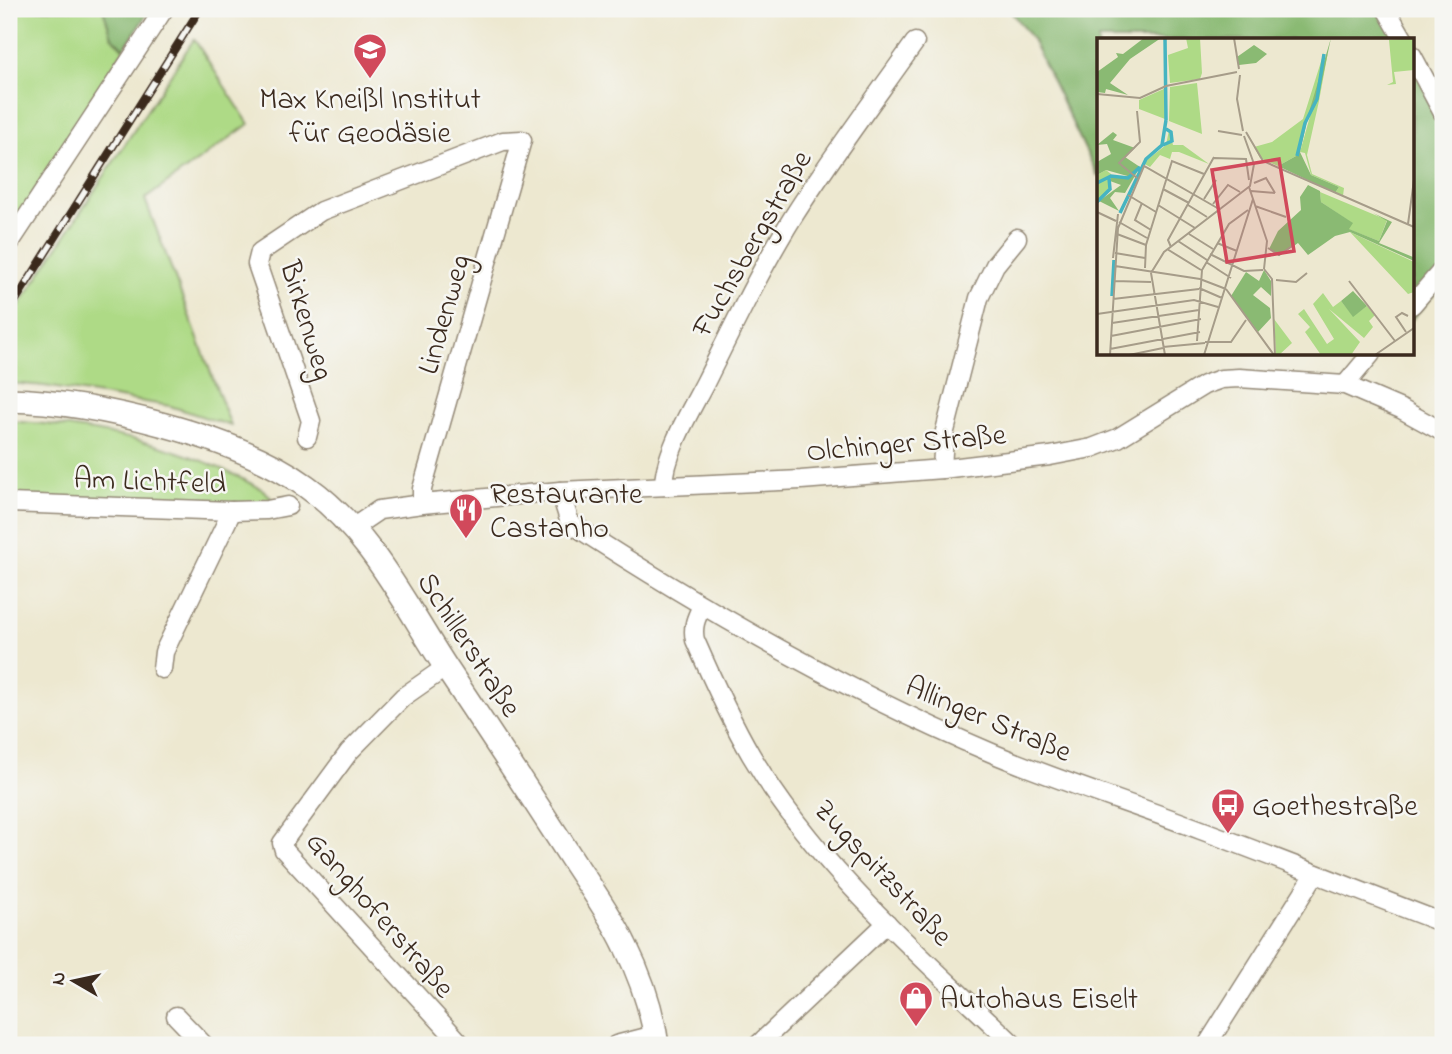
<svg xmlns="http://www.w3.org/2000/svg" width="1452" height="1054" font-family="'Indie Flower',sans-serif">
  <style>
    .green { fill: #aeda86; stroke: #748252; stroke-width: 2 }
    .forest { fill: #8aba73; stroke: #627248; stroke-width: 2 }
    .lines { fill: none; stroke-linecap: round; stroke-linejoin: round }
    .minor-casing { stroke: #948977; stroke-width: 21 }
    .major-casing { stroke: #948977; stroke-width: 26 }
    .minor { stroke: #fff; stroke-width: 18 }
    .major { stroke: #fff; stroke-width: 23 }
    .rail-casing { stroke: #3b2a1e; stroke-width: 8 }
    .rail { stroke: #f6f6f2; stroke-width: 5; stroke-dasharray: 16; stroke-linecap: butt }
    .labels { text-anchor: middle; stroke-width: 5; stroke-linejoin: round; paint-order: stroke }
    .poi-label { font-size: 30px; fill: #3b2a1e; stroke: #f6f6f2; text-anchor: start }
    .street-label { font-size: 30px; fill: #3b2a1e; stroke: #f6f6f2 }
    .inset-river { fill: none; stroke: #46b4c1; stroke-width: 3.5 }
    .inset-road { fill: none; stroke: #a69c89; stroke-width: 2 }
    .view { fill: #d1495b; fill-opacity: 0.15; stroke: #d1495b; stroke-width: 3.5 }
    .inset-edge { fill: none; stroke: #3b2a1e; stroke-width: 3.5 }
  </style>
  <rect width="100%" height="100%" fill="#f6f6f2"/>
  <filter id="ink" filterUnits="userSpaceOnUse"><feTurbulence type="fractalNoise" baseFrequency=".0143" numOctaves="2"/><feDisplacementMap in="SourceGraphic" scale="14" xChannelSelector="R" yChannelSelector="G"/><feConvolveMatrix kernelMatrix="1 2 1 2 8 2 1 2 1" color-interpolation-filters="sRGB"/></filter>
  <filter id="wash" filterUnits="userSpaceOnUse"><feTurbulence type="fractalNoise" baseFrequency=".00686" numOctaves="4" result="noise"/><feDisplacementMap in="SourceGraphic" scale="28" xChannelSelector="R" yChannelSelector="G"/><feGaussianBlur stdDeviation="1.57" result="paint"/><feColorMatrix in="noise" values="0 0 0 0 0 0 0 0 0 0 0 0 0 0 0 0 0 1.4 0 .05"/><feComposite in="paint" operator="in"/></filter>
  <g filter="url(#wash)">
    <rect width="100%" height="100%" fill="#ede8d0"/>
    <!-- green -->
    <g class="green">
      <path d="M9,9H103L112,37L124,49L22,212L9,230Z"/>
      <path d="M194,39L249,124L145,199L231,426L170,406L44,386L9,383V321Z"/>
      <path d="M9,421C88,426 176,443 246,481C256,486 267,490 272,500L270,504L9,498Z"/>
    </g>
    <!-- forest -->
    <g class="forest">
      <path d="M103,9H150L124,49L112,37Z"/>
      <path d="M1009,9H1397L1443,92V284L1412,319V40H1098V176L1032,39Z"/>
    </g>
  </g>
  <g filter="url(#ink)">
    <g class="lines">
      <!-- minor casing -->
      <g class="minor-casing">
        <g id="minor">
          <path d="M1386,9L1404,40"/>
          <path d="M1412,55L1443,113"/>
          <path d="M9,244L164,9"/>
          <path d="M1412,305L1443,269"/>
          <path d="M1345,385L1371,354"/>
          <path d="M307,437L311,421L257,264L260,252L321,211L503,141L522,140L422,489V504"/>
          <path d="M942,469L944,435L979,298L995,265L1017,238"/>
          <path d="M664,486C664,454 690,412 705,383C733,327 760,270 793,217C831,157 874,100 915,42"/>
          <path d="M560,491L570,523C704,610 845,691 992,753C1061,782 1132,804 1201,830C1282,860 1362,892 1443,923"/>
          <path d="M9,503L232,511L267,510L288,506"/>
          <path d="M351,529L379,510L422,504L560,491L801,480L942,469L1050,456L1092,448L1118,438L1204,385L1221,379L1239,378L1345,385L1401,409L1443,432"/>
          <path d="M702,606C696,618 692,627 695,640C712,679 730,719 751,755C817,868 921,956 1014,1045"/>
          <path d="M446,667L403,697L349,752L282,843L284,850L295,862L462,1045"/>
          <path d="M162,669L164,652L232,511"/>
          <path d="M176,1016L204,1045"/>
          <path d="M616,1045L655,1035"/>
          <path d="M758,1045L887,923"/>
          <path d="M1207,1045L1315,874"/>
        </g>
      </g>
      <!-- major casing -->
      <g class="major-casing">
        <path id="major" d="M9,400C95,402 235,435 306,486C370,531 405,605 447,669C489,732 531,795 572,859C590,887 611,915 625,945C641,977 652,1009 657,1045"/>
      </g>
      <!-- minor -->
      <use href="#minor" class="minor"/>
      <!-- major -->
      <use href="#major" class="major"/>
      <!-- rail casing -->
      <g class="rail-casing">
        <path id="rail" d="M9,311L200,9"/>
      </g>
      <!-- rail -->
      <use href="#rail" class="rail"/>
    </g>
  </g>
  <!-- icons -->
  <defs>
    <g id="university-pin" transform="scale(1.75)"><path d="M0 17L-7.5 6A9.5 9.5 0 1 1 7.5 6Z" fill="#d1495b" stroke="#f6f6f2"/><path d="M0-5L7-2L0 1L-7-2ZM-4 1L0 2.5L4 1V4Q0 6-4 4Z" fill="#fff"/></g>
    <g id="restaurant-pin" transform="scale(1.75)"><path d="M0 17L-7.5 6A9.5 9.5 0 1 1 7.5 6Z" fill="#d1495b" stroke="#f6f6f2"/><path d="M-5-6h1v4h1v-4h1v4h1v-4h1v5L-1.5 .5V6h-2V.5L-5-1ZM5-6V6H3V1.5H1.5Q1.5-4 5-6Z" fill="#fff"/></g>
    <g id="bus-pin" transform="scale(1.75)"><path d="M0 17L-7.5 6A9.5 9.5 0 1 1 7.5 6Z" fill="#d1495b" stroke="#f6f6f2"/><path d="M-5-6H5V4H4V6H2V4H-2V6H-4V4H-5ZM-3.5-4V0h7V-4ZM-3.5 1.2v1.5H-2V1.2ZM2 1.2v1.5H3.5V1.2Z" fill="#fff"/></g>
    <g id="shop-pin" transform="scale(1.75)"><path d="M0 17L-7.5 6A9.5 9.5 0 1 1 7.5 6Z" fill="#d1495b" stroke="#f6f6f2"/><path d="M-5-2.5h2.3a2.7 3.5 0 0 1 5.4 0H5L5.5 6h-11ZM-1.5-2.5h3a1.5 2.3 0 0 0-3 0Z" fill="#fff"/></g>
  </defs>
  <g fill-rule="evenodd">
    <use href="#university-pin" x="370" y="50"/>
    <use href="#restaurant-pin" x="466" y="510"/>
    <use href="#bus-pin" x="1228" y="805"/>
    <use href="#shop-pin" x="916" y="998"/>
  </g>
  <g class="labels">
    <!-- poi labels -->
    <g class="poi-label">
      <text x="370" y="108" text-anchor="middle">Max Kneißl Institut<tspan x="370" dy="34">für Geodäsie</tspan></text>
      <text x="490" y="503">Restaurante<tspan x="490" dy="34">Castanho</tspan></text>
      <text x="1252" y="815">Goethestraße</text>
      <text x="940" y="1008">Autohaus Eiselt</text>
    </g>
    <!-- street labels -->
    <g class="street-label">
      <text transform="translate(751 243) rotate(-60)" y="10">Fuchsbergstraße</text>
      <text transform="translate(443 314) rotate(-74)" y="10">Lindenweg</text>
      <text transform="translate(308 320) rotate(73)" y="10">Birkenweg</text>
      <text transform="translate(906 442) rotate(-5)" y="10">Olchinger Straße</text>
      <text transform="translate(150 480) rotate(2)" y="10">Am Lichtfeld</text>
      <text transform="translate(470 644) rotate(57)" y="10">Schillerstraße</text>
      <text transform="translate(989 718) rotate(23)" y="10">Allinger Straße</text>
      <text transform="translate(884 872) rotate(47)" y="10">Zugspitzstraße</text>
      <text transform="translate(381 914) rotate(49)" y="10">Ganghoferstraße</text>
    </g>
  </g>
  <!-- overview -->
  <g transform="translate(1097 38)">
    <rect width="317" height="317" fill="#ede8d0"/>
    <path d="M89,0H103L105,35L103,41L73,45L71,17L91,10ZM317,0V32L297,34L299,46L290,47L296,44L292,2ZM227,14L219,62L208,82L199,118L181,128L163,120L157,109L175,104L206,81ZM231,14L222,63L210,117L215,136L247,150L246,158L238,155L242,149L214,137L208,115L203,114ZM100,45L105,96L72,83L73,49ZM69,50L68,81L42,71V62ZM72,92L76,107H86L112,126L82,114H75L73,121L63,117L53,129L46,125L69,107ZM9,132L14,136L13,148L0,165V137ZM223,154L290,182L282,203L251,191L255,185L224,164ZM253,194L317,224V254L311,256ZM226,255L236,269L244,263L256,278L270,268L278,277L272,283L276,289L267,300L232,271L263,304L254,317H224L208,294L213,289L201,276L207,271L230,306L237,301L216,266ZM177,281L195,305L182,317H179Z" fill="#aeda86"/>
    <path d="M47,0H64L33,21L13,45L31,57L9,51L8,55L0,54V34L21,19L19,15L26,16ZM234,0L221,62L210,83L203,114L214,137L242,149L238,155L181,128L199,118ZM157,7L170,16L159,25L142,27L140,19ZM16,94L20,97L16,102L38,110L28,119L43,129L28,155L18,154L13,160L22,173L2,163L24,147L13,143L14,139H34L9,132L0,137V124L14,116L10,106L0,107ZM211,147L223,153L224,164L256,185L252,191L282,203L290,183L276,175L295,184L282,205L316,219L317,223L253,194L238,198L211,217L201,205L182,218L172,211L181,193L204,172L203,159ZM167,232L174,243V258L164,249L156,257L173,270L174,280L161,294L134,258L149,234L162,243ZM256,253L270,268L256,279L244,263Z" fill="#8aba73"/>
    <path class="inset-river" d="M68,0L69,82M66,107L75,103L74,94L69,91M200,118L208,85L220,61L227,16M0,145L14,138L31,140L43,129M0,164L13,151L12,140M23,175L49,121L65,107L69,82M15,258L17,222"/>
    <path class="inset-road" d="M137,0L142,31M143,37L140,61L146,93M0,56L43,60L69,48L140,34M40,73L43,104L22,125L40,140M121,93L145,97M149,94L166,123L317,189M117,120L149,121L152,142M157,145L169,140L178,155M152,149L170,203L167,231M66,151L92,165M154,153L178,155M31,157L59,174M107,161L119,142M45,165L38,182L54,192M116,166L131,147L143,154M61,167L98,190M91,167L110,179M158,168L189,179M0,174L19,183M22,184L50,200M311,186L317,142M20,196L49,207M92,196L116,211M81,203L110,222M120,205L140,213M74,209L71,202L117,119M171,210L182,217L198,206M70,211L104,232M18,215L48,220M113,216L147,233L166,232M16,220L21,176M109,224L134,240M18,228L103,241L129,251M48,230L49,207L75,123L107,136M167,231L175,241L178,317M179,242L199,244L210,235M17,243L54,244M252,243L298,303M102,250L125,260M129,251L177,317M16,261L102,251M0,276L97,262L121,269M15,285L102,272M309,294L299,279L305,275L311,278M14,298L104,281M100,303L105,232L132,186L151,172M108,304H134L149,282M66,309L108,305M13,311L103,294M13,317L21,190L47,128L122,171M32,317L66,310M68,317L54,235L67,214L153,148L157,126L147,98M107,317L156,161M278,317L317,290"/>
    <path class="view" d="M182,121L197,213L130,224L115,132Z"/>
    <rect width="317" height="317" class="inset-edge"/>
  </g>
  <!-- margin -->
  <rect width="1452" height="1054" fill="none" stroke="#f6f6f2" stroke-width="35"/>
  <!-- north arrow -->
  <g transform="translate(74 981) rotate(279)" stroke="#f6f6f2" stroke-width="5" paint-order="stroke">
  <path d="M0-5L12 26L0 18L-12 26Z" fill="#3b2a1e"/>
  <text y="-10" font-size="19" font-weight="bold" text-anchor="middle" fill="#3b2a1e">N</text>
  </g>
</svg>
